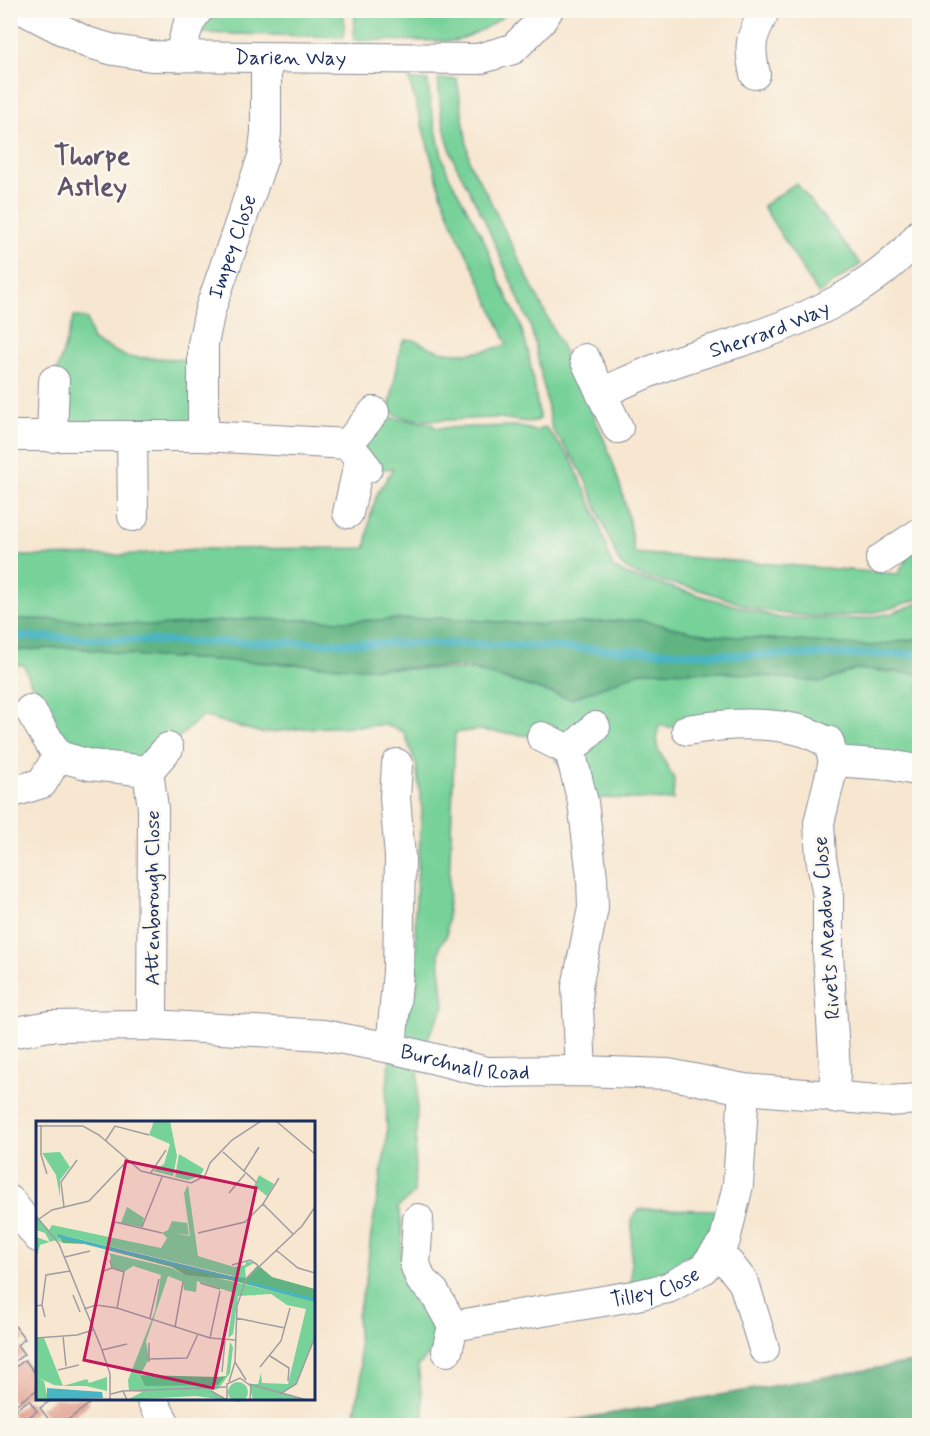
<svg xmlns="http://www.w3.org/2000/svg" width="930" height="1436" font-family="Mynerve,sans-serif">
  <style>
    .green { fill: #77d299; stroke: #49807c; stroke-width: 1.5 }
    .forest { fill: #61b481; stroke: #3e7270; stroke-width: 1.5 }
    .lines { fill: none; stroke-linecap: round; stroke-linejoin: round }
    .stream { stroke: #48b5c3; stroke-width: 8 }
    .building { fill: #e0998a }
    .minor-casing { stroke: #898b98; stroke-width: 32 }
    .minor { stroke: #fff; stroke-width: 30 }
    .labels { text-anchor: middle; stroke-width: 5; stroke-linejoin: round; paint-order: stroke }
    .street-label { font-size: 21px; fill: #1b2f5e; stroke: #fbf7ec }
    .district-label { font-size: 27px; font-weight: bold; fill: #60546d; stroke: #fbf7ec }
    .inset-river { fill: none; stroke: #48b5c3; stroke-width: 3 }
    .inset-road { fill: none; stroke: #9f9da3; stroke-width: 1.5 }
    .view { fill: #c2185b; fill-opacity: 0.15; stroke: #c2185b; stroke-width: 3 }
    .inset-edge { fill: none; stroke: #1b2f5e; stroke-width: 3 }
  </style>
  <rect width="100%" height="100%" fill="#fbf7ec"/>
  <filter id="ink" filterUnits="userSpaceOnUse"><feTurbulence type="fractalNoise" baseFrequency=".0167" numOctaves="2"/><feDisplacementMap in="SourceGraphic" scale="12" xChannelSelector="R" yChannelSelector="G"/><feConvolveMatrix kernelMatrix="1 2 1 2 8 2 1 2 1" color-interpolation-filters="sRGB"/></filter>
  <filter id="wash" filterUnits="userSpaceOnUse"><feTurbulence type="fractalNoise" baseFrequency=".008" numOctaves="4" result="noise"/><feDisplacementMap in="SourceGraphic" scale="24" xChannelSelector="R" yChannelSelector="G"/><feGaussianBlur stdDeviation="1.35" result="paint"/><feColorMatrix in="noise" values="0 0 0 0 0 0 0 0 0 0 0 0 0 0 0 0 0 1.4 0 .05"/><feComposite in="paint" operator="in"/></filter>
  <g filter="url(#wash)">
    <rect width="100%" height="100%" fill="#f7e7d1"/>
    <!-- green -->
    <g class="green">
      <path d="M230,11H344V37L198,33L206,21Z"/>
      <path d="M355,11V10L511,11C493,24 476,35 454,41L354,40Z"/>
      <path d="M409,79L428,81L430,104L442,156L448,174L484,240L501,284L519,321L528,351L540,419C529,425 512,419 499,418C470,417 412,427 389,411L401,345L405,340C416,338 421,344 431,348C452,357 487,353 507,344L479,279L457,234L442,196Z"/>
      <path d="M438,79H457L470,164L488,196C511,244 535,292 558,339C591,407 626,477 634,553L898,574L911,551H919V599C905,603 891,609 876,612C842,619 791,617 757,609C735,603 714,593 692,588C669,582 637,580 619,563L587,483L574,459L552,429L535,344L530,325L484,219L455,163L447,139L441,112Z"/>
      <path d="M796,183L861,264L818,294L763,206Z"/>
      <path d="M74,316L87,319L93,341L127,357L178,359L203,366V436L52,437L54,381Z"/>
      <path d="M386,417L429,423L437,428L516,426L536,431L545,427L571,459L597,517L613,568L631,576L779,618L861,619L892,613L919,603V638L872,646L709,635L638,620L546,625L438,618L346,621L250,619L156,626L86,620L11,619L10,556L121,555L197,549L366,548L370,517L377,494L393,469L367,468L348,444Z"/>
      <path d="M68,647L142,656L364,668L473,670L571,699L643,671L723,672L822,682L856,669L919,674V757L869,764L829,743L702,721L670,727L658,726L657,747L674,779L673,800L600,798L583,802L542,737L477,730L455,733L447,935L440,945L439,956L444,1006L419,1055L414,1194L398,1207C405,1228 400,1247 401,1268C402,1294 425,1312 441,1329L440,1343L418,1366L425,1425H353L361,1379L357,1316L366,1280L371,1234L387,1139L386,1097L391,1048L417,989L415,913L422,809L416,764L404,732L385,725L308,728L261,733L202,716L168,748L148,771L58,756L24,665H11L10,651Z"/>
      <path d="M640,1209L731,1210L725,1240L633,1296L631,1279L632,1217Z"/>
    </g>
    <!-- forest -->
    <g class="forest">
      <path d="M438,618L546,625L638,620L709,635L872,646L919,638V674L856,669L822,682L723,672L643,671L571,699L466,667L364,668L142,656L68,647L11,651V619L86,620L156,626L250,619L346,621Z"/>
      <path d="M919,1361V1416L882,1425H544Z"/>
    </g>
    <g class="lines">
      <!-- stream -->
      <path class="stream" d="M10,636L186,642L478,644L734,655L920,654"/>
    </g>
    <g id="blocks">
      <!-- building -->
      <g class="building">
        <path d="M15,1326L25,1339L17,1345L24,1354L10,1365V1329Z"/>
        <path d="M25,1360L38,1377V1389L15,1405L10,1399V1371Z"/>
        <path d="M54,1398H85L89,1404L60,1426H45L50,1421L40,1408Z"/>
        <path d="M29,1400L37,1411L19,1424L11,1413Z"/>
      </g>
    </g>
  </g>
  <g filter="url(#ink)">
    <use href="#blocks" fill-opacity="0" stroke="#898b98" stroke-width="1.5"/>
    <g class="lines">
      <!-- minor casing -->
      <g class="minor-casing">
        <g id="minor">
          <path id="s1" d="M24,10L86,42L114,50L151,56L478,59L513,49L540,22L548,10"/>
          <path d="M180,57C184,40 186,23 198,10"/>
          <path d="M755,74C748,44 751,37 765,10"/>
          <path d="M585,359L618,428"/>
          <path id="s2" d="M601,393C622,384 643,374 664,366C690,356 717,349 742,341C807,319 876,289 920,234"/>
          <path d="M10,436H203L348,444"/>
          <path d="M132,436L133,516"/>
          <path id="s3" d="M203,436V344L210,310L263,157L266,133V58"/>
          <path d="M52,437L54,381"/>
          <path d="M367,468L348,444L374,412"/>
          <path d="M348,513L360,459"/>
          <path d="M881,559L920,533"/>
          <path d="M687,730C723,724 767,721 803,731C812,734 821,739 829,743"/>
          <path d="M542,737L570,751L595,727"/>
          <path d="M828,741L834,761L890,765L911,769"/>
          <path d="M570,751L583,802L592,877L593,908L577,987L581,1071"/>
          <path d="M58,756L90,765L148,771L153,808L152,1025"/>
          <path d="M148,771L168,748"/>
          <path d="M10,793L42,783L58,756L30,710"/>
          <path id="s4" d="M10,1033L50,1026L152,1025L323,1035L391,1048L487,1072L581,1071L668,1074L744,1089L888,1101L920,1099"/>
          <path d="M391,1048L398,972L400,857L395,798L397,764"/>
          <path d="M834,1098L835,1071L828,953V896L821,858L819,823L834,761"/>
          <path d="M10,1201L38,1237"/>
          <path d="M418,1219L415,1264L421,1280L434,1292L453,1326L447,1351"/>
          <path d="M716,1254L729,1264L744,1283L764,1349"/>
          <path id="s5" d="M453,1326L633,1296L668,1288L703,1269L725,1240L738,1185L744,1089"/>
          <path d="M151,1398L166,1426"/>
        </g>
      </g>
      <!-- minor -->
      <use href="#minor" class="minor"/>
    </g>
  </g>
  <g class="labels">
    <!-- street labels -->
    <g class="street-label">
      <text dy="7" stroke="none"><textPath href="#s1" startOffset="276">Darien Way</textPath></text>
      <text dy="7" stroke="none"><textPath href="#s3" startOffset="194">Impey Close</textPath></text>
      <text dy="7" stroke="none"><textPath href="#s2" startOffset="180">Sherrard Way</textPath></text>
      <text transform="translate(152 898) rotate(-90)" y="7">Attenborough Close</text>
      <text transform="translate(826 928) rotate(-94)" y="7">Rivets Meadow Close</text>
      <text dy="7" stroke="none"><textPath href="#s4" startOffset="459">Burchnall Road</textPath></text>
      <text dy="7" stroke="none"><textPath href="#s5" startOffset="206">Tilley Close</textPath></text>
    </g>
    <!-- district labels -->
    <g class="district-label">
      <text x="92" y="164">Thorpe<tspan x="92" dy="31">Astley</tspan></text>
    </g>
  </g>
  <!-- overview -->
  <g transform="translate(36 1121)">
    <rect width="279" height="279" fill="#f7e7d1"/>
    <path d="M118,0H134L141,35L137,55L117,50L128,43L134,23L113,14ZM24,31L34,46L24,59V76L20,54L6,32ZM143,33L168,48L164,55L152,59L139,56ZM223,54L238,63L231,75L218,65ZM145,63L153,114L138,112L154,115L148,72L152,64L162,135L198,146L209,144L211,140L218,142L209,147L210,158L30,115L22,116L27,122L20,119L4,124L0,139V116L14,121L9,112L0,109V95L13,109L16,104L125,127L131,117L126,112L132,109L136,100L151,102ZM91,86L108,97L106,106L85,102ZM60,129L136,147L149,154L160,152L279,180V217L261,263L245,272L271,279H217L213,263H222L225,252L226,262L252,263L270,188L251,184L235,173L202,175L197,213L192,217L198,172L161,160L160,171L148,169L147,161L132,155L110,220L113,238L104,254L133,262L182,264L190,255L194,221L197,226L194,252L182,268L175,269L191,279L159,275L91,279L106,271L93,270L92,259L119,190L125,154L97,145L88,151L76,147L74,133ZM0,217H8L27,265L51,258L53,262L71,256V270L50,265H27L18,264L1,256L8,260L12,279H0ZM192 271a10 10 0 1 1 20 0a10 10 0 1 1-20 0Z" fill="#77d299"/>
    <path d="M21,113L193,155L210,157L222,144L236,156L279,168V181L190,158L149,154L136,146L49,123L27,122ZM104,254L181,256L190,255L182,264L109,265Z" fill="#61b481"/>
    <path d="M11,267L66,271L67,277L11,279Z" fill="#48b5c3"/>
    <path class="inset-river" d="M22,115L204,159M213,162L279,179"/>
    <path class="inset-road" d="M240,0L279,33M5,4V34L11,53M0,5H47L63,14L105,50L155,62L169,55L174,42L196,19L225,0M70,19L79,5L113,14M187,31L221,62M208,50L223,26M114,53L130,29M193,72L209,53M227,83L257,113M28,86L25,61L41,39M0,95L23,123L66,229L74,253V279M3,98L16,89L53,80L91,40M106,106L126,56M76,111L79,101L126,112M162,112L209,101L227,83L243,57M240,129L262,147L279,152M29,136L54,130M196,144L214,139L222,144M76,147L88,151L81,187M65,151L76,147L74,139M164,162L184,168M37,174L44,191M6,184L10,154L34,150M0,185L6,184L9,196M48,188L60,184L81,187L174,217L199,219M114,197L123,158M200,197L249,207M139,206L147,161M27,215L30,245M0,217L41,214L57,209M174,217L184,170M113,222V241M66,229L91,223M234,235L253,247L252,260M114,238L151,237L162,213M199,241L210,259M224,246L245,220L254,187M22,249L43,244M186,251L189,220M193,261L199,241L201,185L210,158L266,105L279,86M213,263L271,279M87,270L190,266M175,270L191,279M75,273L87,270L91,279M244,273L260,263L279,216M191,279V263L204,257L215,265L214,279M217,279H246"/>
    <path class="view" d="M90,40L220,67L177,267L48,239Z"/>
    <rect width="279" height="279" class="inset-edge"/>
  </g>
  <!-- margin -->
  <rect width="930" height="1436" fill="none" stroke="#fbf7ec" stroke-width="36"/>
</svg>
